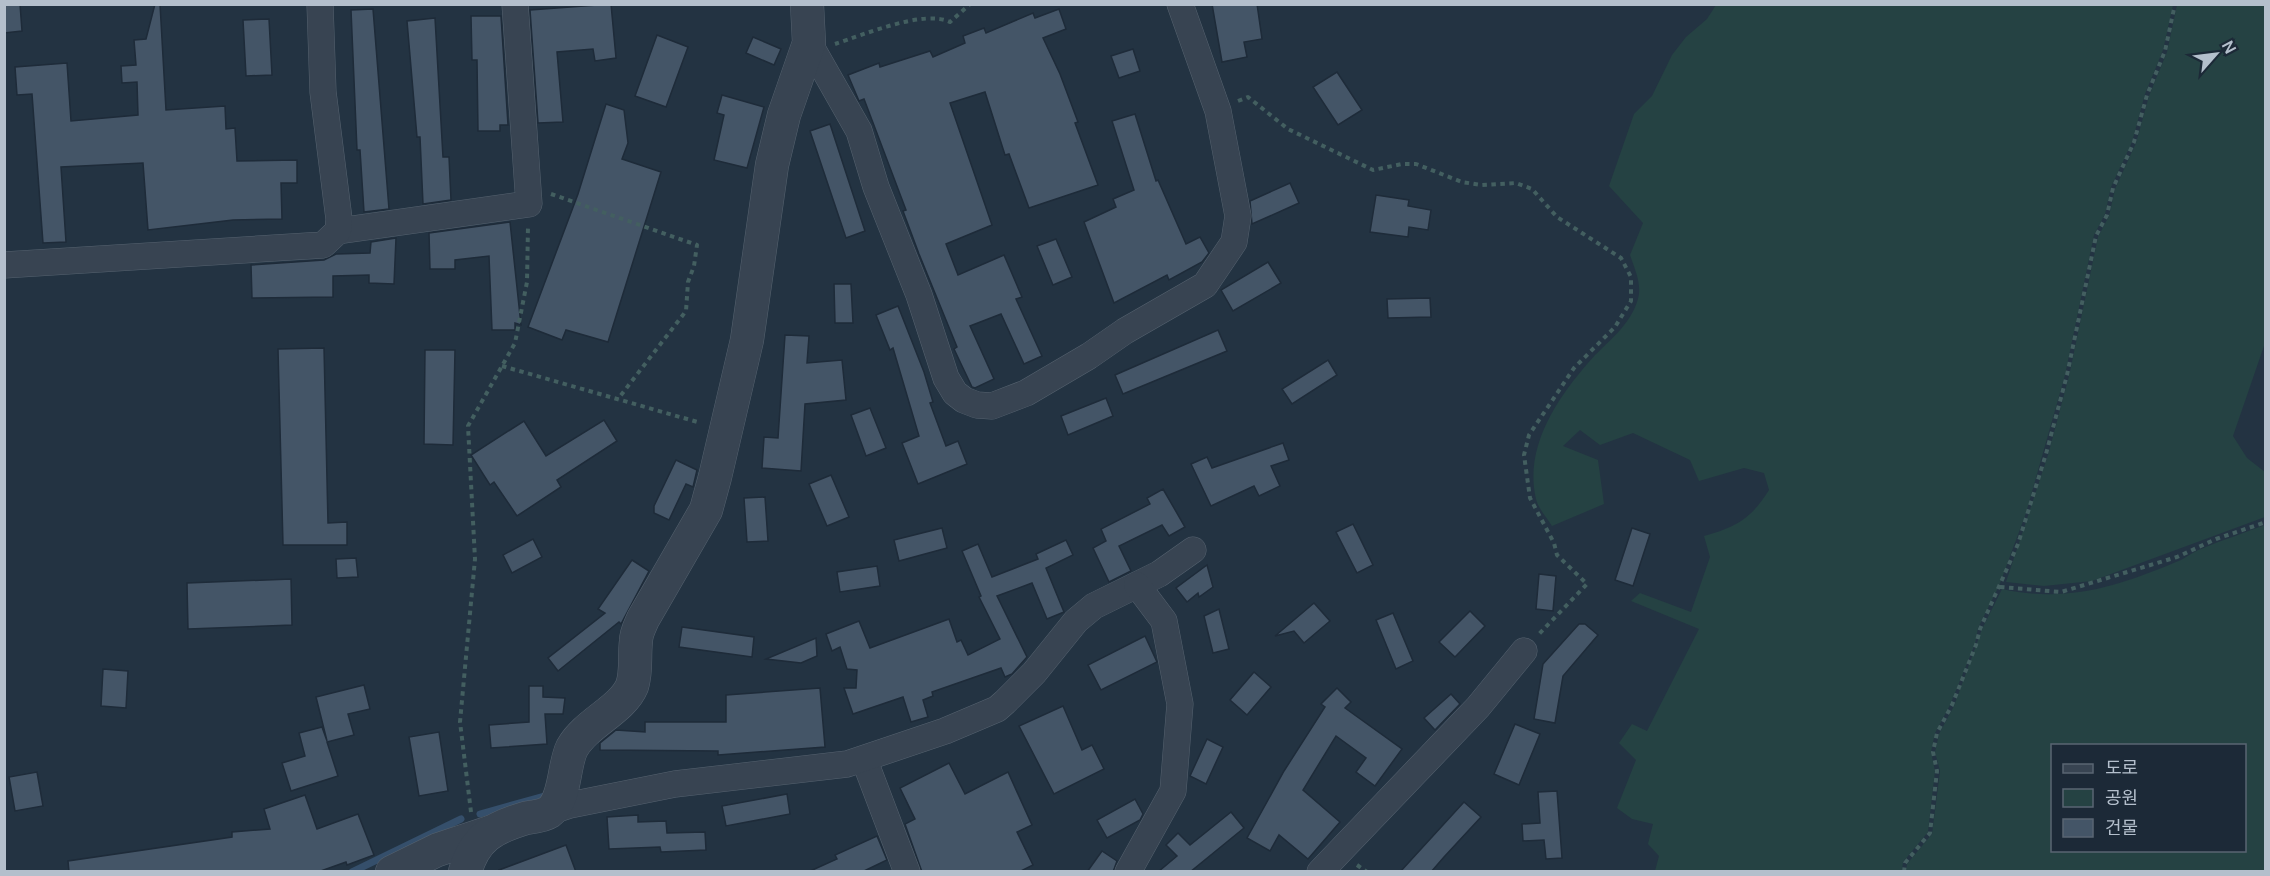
<svg xmlns="http://www.w3.org/2000/svg" width="2270" height="876" font-family="Manrope,'Noto Sans KR',sans-serif">
  <style>
    .green { fill: #254243; fill-rule: evenodd }
    .lines { fill: none; stroke-linecap: round; stroke-linejoin: round }
    .stream { stroke: #354f6b; stroke-width: 7 }
    .building { fill: #445567; stroke: #1e2b39; stroke-width: 1.5 }
    .minor-casing { stroke: #55626f; stroke-width: 27 }
    .tertiary-casing { stroke: #55626f; stroke-width: 34 }
    .path { stroke: #435f60; stroke-width: 4; stroke-dasharray: 4.5 4.5; stroke-linecap: butt }
    .minor { stroke: #384452; stroke-width: 26 }
    .tertiary { stroke: #384452; stroke-width: 33 }
  </style>
  <rect width="100%" height="100%" fill="#233342"/>
  <!-- green -->
  <g class="green">
    <path d="M1716,5H2173L2163,50L2145,94L2132,142L2111,187L2105,214L2094,235L2065,375L2026,513L1999,586L1978,628L1975,644L1950,705L1935,733L1931,752L1935,771L1928,832L1903,862L1902,871H1655L1659,856L1648,844L1653,824L1632,819L1617,808L1636,760L1619,743L1632,724L1647,731L1699,629L1631,601L1640,593L1691,612L1710,557L1704,536C1736,527 1751,519 1769,490L1764,473L1744,468L1699,481L1690,460L1633,433L1600,445L1580,430L1563,446L1598,460L1604,504L1552,526C1547,518 1538,508 1536,499C1524,448 1556,400 1588,363C1606,342 1630,327 1638,299C1642,284 1635,270 1630,255L1643,223L1609,186L1634,114L1652,96L1672,55L1686,37L1707,19Z"/>
    <path d="M2177,5H2265V343L2233,436L2247,458L2265,472V517L2092,581L2044,586L2006,582L2048,455L2069,376L2098,237L2109,216L2115,189L2136,143L2149,96L2167,52Z"/>
    <path d="M2265,525V871H1906L1907,864L1932,834L1940,771L1935,752L1939,734L1954,706L1982,629L2002,589C2066,603 2117,587 2176,562C2185,559 2192,552 2201,549C2222,540 2244,533 2265,525ZM2052,746H2244V850H2052Z"/>
  </g>
  <g class="lines">
    <!-- stream -->
    <g class="stream">
      <path d="M480,814L548,795"/>
      <path d="M352,872L461,819"/>
    </g>
  </g>
  <!-- building -->
  <g class="building">
    <path d="M4,4H20L22,31L4,33Z"/>
    <path d="M155,4H160L166,110L225,106L226,129L235,128L237,161L297,160V183H281L282,219L233,220L148,230L143,163L61,167L66,242L43,243L32,94L17,95L15,67L67,63L71,121L138,115L137,82L122,83L121,66L136,65L134,40L146,39Z"/>
    <path d="M611,4L616,58L595,61L593,49L557,52L563,122L538,123L530,10Z"/>
    <path d="M1212,4H1257L1262,39L1244,42L1247,57L1222,62Z"/>
    <path d="M373,9L389,209L364,212L360,150H357L351,10Z"/>
    <path d="M1059,9L1066,29L1043,38L1060,74L1078,122L1075,123L1098,185L1029,208L1009,154L1005,155L985,92L950,103L992,225L946,244L958,275L1004,255L1022,297L1016,299L1042,356L1024,364L1001,314L970,326L994,379L975,388L972,387L954,349L957,347L919,254L903,211L906,210L864,99L859,101L848,75L879,63L880,67L930,51L933,57L965,43L963,36L984,28L986,33L1033,13L1035,18Z"/>
    <path d="M471,16H501L508,125H500V131H478L477,60H472Z"/>
    <path d="M435,18L443,157H449L451,200L423,204L420,137H417L407,21Z"/>
    <path d="M269,19L272,75L246,76L243,20Z"/>
    <path d="M657,35L688,47L666,107L635,96Z"/>
    <path d="M753,37L781,49L774,65L746,53Z"/>
    <path d="M1133,49L1140,71L1119,78L1111,56Z"/>
    <path d="M1337,72L1362,110L1338,125L1313,87Z"/>
    <path d="M722,95L764,107L747,168L714,160L724,115L717,113Z"/>
    <path d="M606,104L624,110L628,143L622,159L661,172L608,342L566,330L562,340L528,327L578,194Z"/>
    <path d="M1135,114L1156,181L1158,180L1186,244L1200,237L1209,253L1202,262L1169,280L1167,275L1114,303L1084,222L1116,207L1113,199L1134,190L1112,121Z"/>
    <path d="M830,124L865,231L846,238L810,131Z"/>
    <path d="M1290,183L1299,203L1252,224L1250,201Z"/>
    <path d="M1376,195L1409,200L1408,206L1431,210L1428,230L1409,227L1408,237L1370,232Z"/>
    <path d="M510,222L521,325L515,323V330H492L489,256L455,260V269H430L429,233Z"/>
    <path d="M396,238L394,284L369,283V275L333,276V297L252,298L251,265L324,260L336,254L370,253L371,242Z"/>
    <path d="M1056,239L1072,277L1053,285L1037,246Z"/>
    <path d="M1268,262L1281,283L1233,311L1221,290Z"/>
    <path d="M834,284H851L853,323H835Z"/>
    <path d="M1430,298L1431,317L1388,318L1387,299Z"/>
    <path d="M898,306L924,372L933,402L930,403L946,446L958,441L967,464L918,484L902,443L919,436L893,348L890,350L876,315Z"/>
    <path d="M1218,330L1227,351L1123,394L1115,375Z"/>
    <path d="M785,335L809,336L807,363L842,360L846,400L805,404L801,471L762,468L764,437L778,438Z"/>
    <path d="M324,348L328,523L347,522V545H283L278,349Z"/>
    <path d="M425,350H455L453,445L424,444Z"/>
    <path d="M1328,360L1337,375L1292,404L1282,389Z"/>
    <path d="M1106,398L1113,416L1068,435L1061,416Z"/>
    <path d="M870,408L886,448L866,456L851,415Z"/>
    <path d="M604,420L617,441L557,480L561,487L517,516L494,482L490,485L471,455L524,421L546,456Z"/>
    <path d="M1283,443L1289,460L1271,466L1280,486L1259,496L1254,486L1211,506L1191,464L1207,457L1212,468Z"/>
    <path d="M676,460L697,470L693,487L686,484L669,520L654,513V506Z"/>
    <path d="M831,475L849,517L827,526L809,484Z"/>
    <path d="M1163,489L1185,527L1169,536L1162,525L1119,546L1131,571L1109,582L1093,548L1106,541L1101,529L1150,504L1147,498Z"/>
    <path d="M765,497L768,541L747,542L744,498Z"/>
    <path d="M1353,524L1373,565L1357,573L1336,532Z"/>
    <path d="M942,528L947,548L899,561L894,540Z"/>
    <path d="M1632,528L1650,534L1633,586L1615,580Z"/>
    <path d="M533,539L542,557L512,573L503,555Z"/>
    <path d="M1066,540L1073,555L1046,568L1064,612L1047,619L1032,583L997,596L1027,657L1012,674L1005,677L1001,668L932,692L933,696L923,700L928,717L911,722L903,697L853,714L844,688H856L857,670L847,669L840,647L832,651L826,634L859,621L870,648L949,619L957,642L961,640L968,655L1000,639L979,597L981,596L962,551L978,544L992,577L1038,559L1036,554Z"/>
    <path d="M356,558L358,577L337,578L336,559Z"/>
    <path d="M632,560L649,571L621,624L619,622L558,671L548,658L605,613L598,609Z"/>
    <path d="M1207,565L1213,587L1199,597L1198,593L1187,602L1176,588Z"/>
    <path d="M877,566L880,586L840,592L837,572Z"/>
    <path d="M1539,574L1556,576L1553,611L1536,609Z"/>
    <path d="M291,579L292,625L188,629L187,583Z"/>
    <path d="M1314,603L1330,621L1304,643L1294,631L1275,636Z"/>
    <path d="M1219,609L1229,649L1213,653L1204,616Z"/>
    <path d="M1470,611L1485,626L1455,657L1439,642Z"/>
    <path d="M1393,613L1413,661L1396,669L1376,620Z"/>
    <path d="M1579,624H1585L1598,635L1563,676L1555,723L1534,719L1543,664Z"/>
    <path d="M682,627L754,637L752,657L679,647Z"/>
    <path d="M1145,636L1157,662L1101,690L1088,665Z"/>
    <path d="M816,638L817,656L801,663L766,659Z"/>
    <path d="M103,669L128,671L126,708L101,706Z"/>
    <path d="M1254,672L1271,687L1247,715L1230,700Z"/>
    <path d="M364,685L370,709L348,714L354,735L327,742L338,776L291,791L282,763L305,756L299,733L322,727L327,741L316,697Z"/>
    <path d="M529,686H543V697L565,698L563,714H545L547,744L491,748L489,725L529,722Z"/>
    <path d="M820,688L825,747L718,755V751L600,750V743L616,730L645,732V722H726V695Z"/>
    <path d="M1337,688L1351,702L1345,708L1402,749L1375,786L1356,772L1366,758L1336,736L1303,790L1340,822L1308,859L1279,835L1270,851L1247,838L1284,771L1325,707L1321,704Z"/>
    <path d="M1451,694L1460,704L1435,730L1424,718Z"/>
    <path d="M1063,706L1082,750L1092,745L1104,769L1054,794L1019,726Z"/>
    <path d="M1515,724L1540,734L1519,785L1494,774Z"/>
    <path d="M439,732L448,791L419,796L409,737Z"/>
    <path d="M1207,739L1223,747L1206,784L1190,776Z"/>
    <path d="M949,763L965,794L1008,772L1032,825L1017,832L1033,865L1019,872H922L905,824L915,819L900,788Z"/>
    <path d="M37,772L43,806L15,811L9,777Z"/>
    <path d="M1557,791L1562,858L1546,859L1544,840L1523,841L1522,824L1540,823L1538,792Z"/>
    <path d="M787,794L790,814L726,826L722,806Z"/>
    <path d="M305,795L317,829L358,814L374,855L347,865L346,862L318,872H69L68,861L232,837V832L270,829L264,809Z"/>
    <path d="M1135,799L1143,814L1140,820L1107,838L1097,820Z"/>
    <path d="M1464,802L1481,817L1444,857L1431,872H1400Z"/>
    <path d="M1231,812L1244,828L1190,872H1158L1177,856L1166,845L1178,833L1190,845Z"/>
    <path d="M638,815V822L666,821L667,833L705,832L706,850L661,852L660,847L609,849L607,817Z"/>
    <path d="M877,836L887,860L862,872H808L837,859L835,855Z"/>
    <path d="M566,845L576,872H500L499,870Z"/>
    <path d="M1102,851L1117,861L1113,872H1087Z"/>
  </g>
  <g class="lines">
    <!-- minor casing -->
    <g class="minor-casing">
      <g id="minor">
        <path d="M809,43L859,131L876,187L919,295L946,378L955,393L964,400L977,405L992,406L1026,393L1089,356L1125,331L1205,285L1234,242L1238,216L1218,111L1180,4"/>
        <path d="M338,231L529,204L515,4"/>
        <path d="M4,265L323,245L338,231L339,219L323,92L320,4"/>
        <path d="M864,759L907,872"/>
        <path d="M549,812L570,805L675,784L847,764L945,731L997,709L1005,702L1034,673L1076,621L1094,606L1159,574L1193,550"/>
        <path d="M1128,872L1173,791L1180,704L1164,621L1137,585"/>
        <path d="M1320,872L1478,707L1524,651"/>
      </g>
    </g>
    <!-- tertiary casing -->
    <g class="tertiary-casing">
      <g id="tertiary">
        <path d="M392,872L437,850L491,832"/>
        <path d="M465,872C475,837 493,828 526,818C533,817 543,816 549,812C566,800 563,766 572,748C586,723 622,710 632,686C637,671 634,657 636,641C636,633 640,626 643,619L706,510L715,477L747,340L772,165L784,115L809,43L807,4"/>
      </g>
    </g>
    <!-- path -->
    <g class="path">
      <path d="M835,44C863,35 924,9 950,22L970,4"/>
      <path d="M1238,101L1248,97L1288,129L1373,170L1402,164H1416L1462,182L1481,185L1516,183L1532,189L1557,217L1621,258L1631,277V301L1615,327L1574,368L1529,435L1524,455L1530,498L1554,543L1557,555L1587,584L1539,634"/>
      <path d="M551,194L697,245L694,266L688,282L686,311L618,399"/>
      <path d="M502,366L701,423"/>
      <path d="M2000,587L2061,592L2177,557L2216,539L2266,522"/>
      <path d="M471,812L460,722L475,559L468,426L515,343L527,282L528,226"/>
      <path d="M1357,865L1367,872"/>
      <path d="M1904,872L1905,863L1930,833L1937,771L1933,752L1937,733L1952,705L1976,645L1980,629L2018,544L2046,454L2067,375L2096,236L2107,215L2113,188L2134,142L2147,95L2165,51L2175,4"/>
    </g>
    <!-- minor -->
    <use href="#minor" class="minor"/>
    <!-- tertiary -->
    <use href="#tertiary" class="tertiary"/>
  </g>
  <!-- border -->
  <rect width="2270" height="876" fill="none" stroke="#b4bfcc" stroke-width="12"/>
  <!-- legend -->
  <rect x="2051" y="744" width="195" height="108" fill="#1c2937" stroke="#596573" stroke-width="1.5"/>
  <rect x="2063" y="764" width="30" height="9" fill="#384452" stroke="#596573" stroke-width="1.5"/>
  <text x="2105" y="774" font-size="18" fill="#b4bfcc">도로</text>
  <rect x="2063" y="789" width="30" height="18" fill="#254243" stroke="#596573" stroke-width="1.5"/>
  <text x="2105" y="804" font-size="18" fill="#b4bfcc">공원</text>
  <rect x="2063" y="819" width="30" height="18" fill="#445567" stroke="#596573" stroke-width="1.5"/>
  <text x="2105" y="834" font-size="18" fill="#b4bfcc">건물</text>
  <!-- north arrow -->
  <g transform="translate(2216 54) rotate(62)" stroke="#1c2937" stroke-width="4.5" paint-order="stroke">
  <path d="M0-4.5L10 22L0 15L-10 22Z" fill="#b4bfcc"/>
  <text y="-9" font-size="16" font-weight="bold" text-anchor="middle" fill="#b4bfcc">N</text>
  </g>
</svg>
